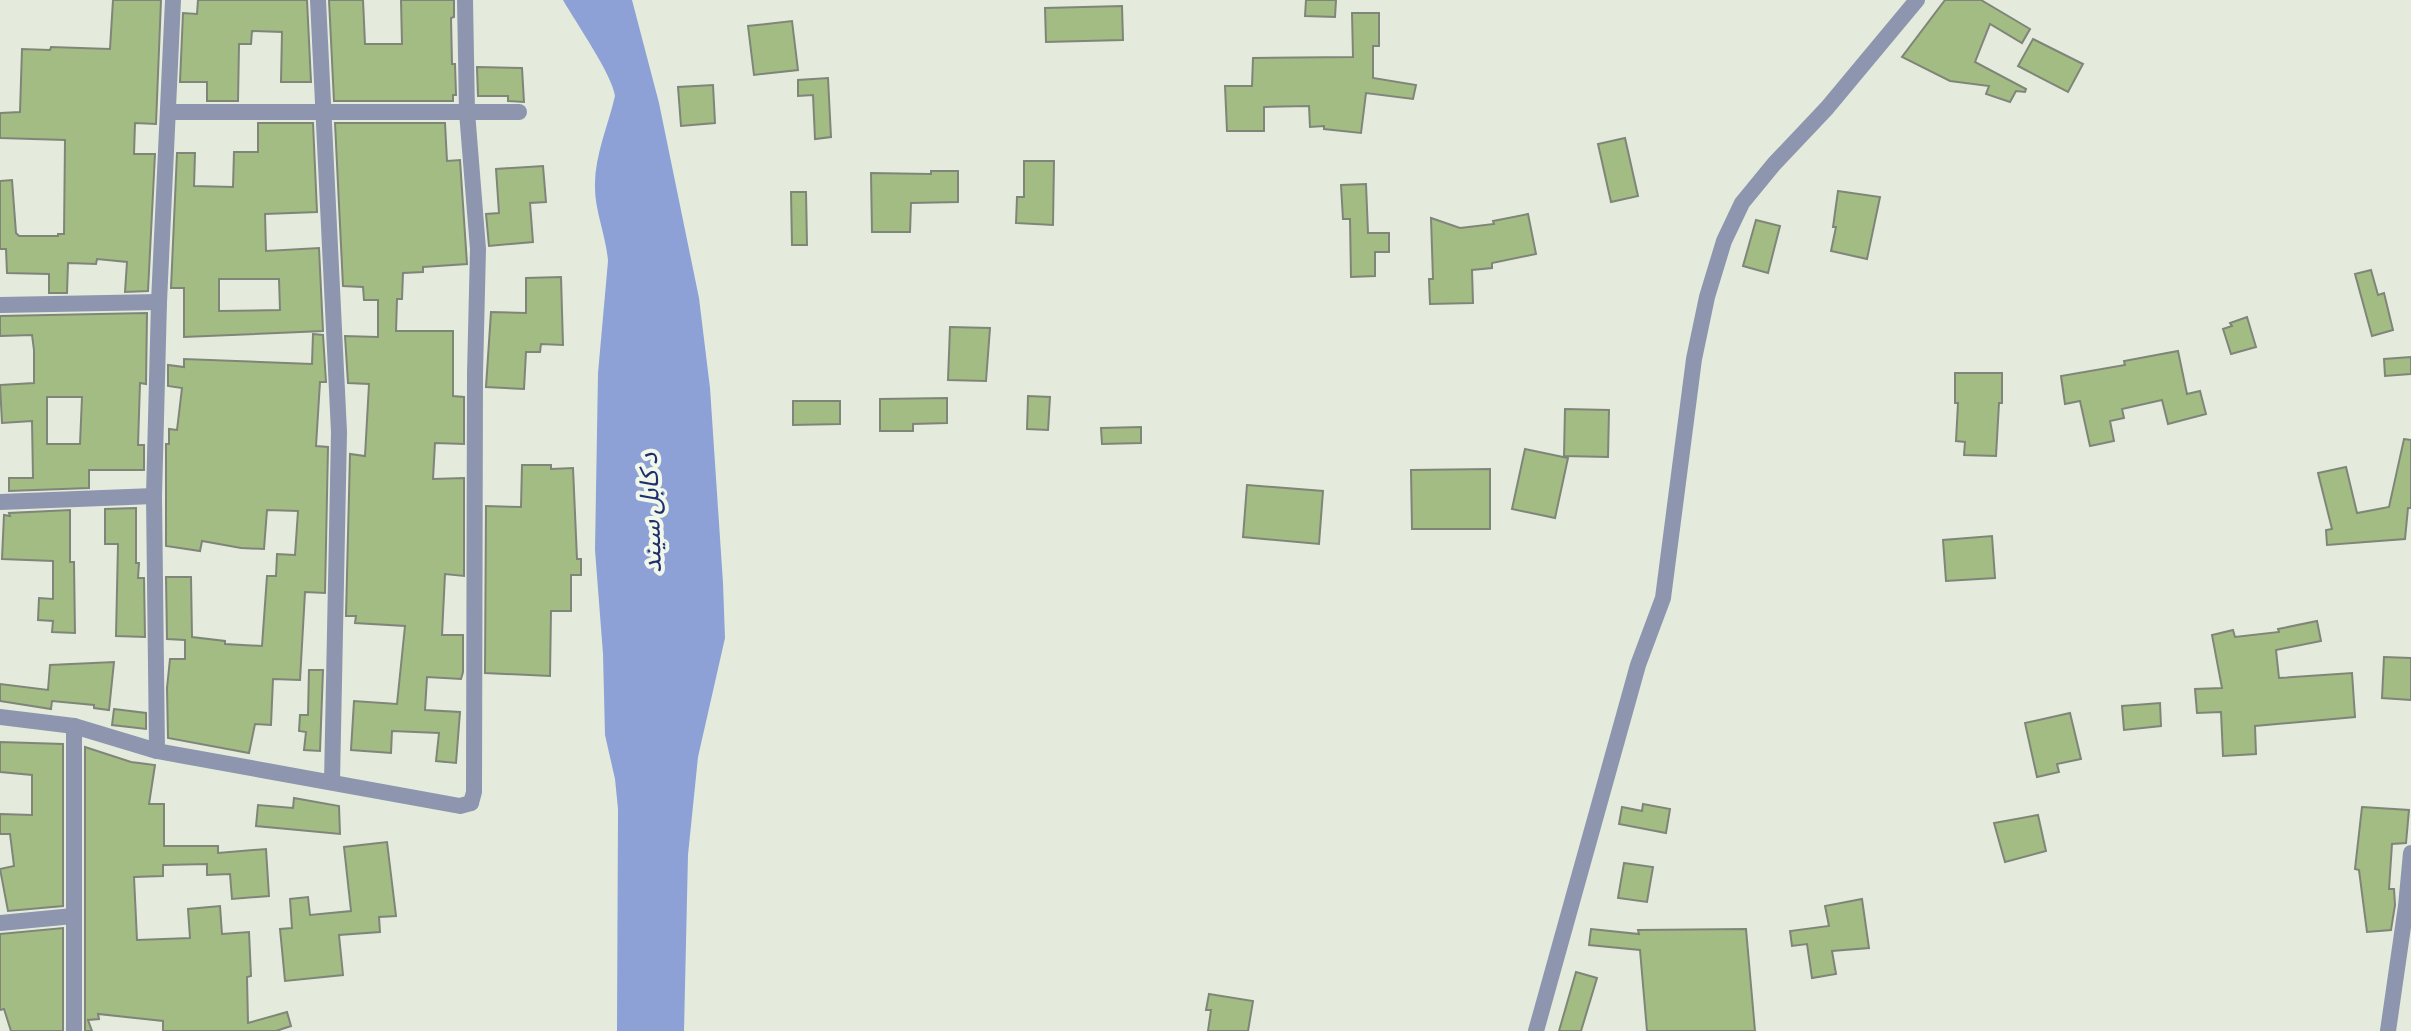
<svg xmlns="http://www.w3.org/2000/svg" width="2411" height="1031" font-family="Cabin,'Noto Sans Arabic',sans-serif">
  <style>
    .water { fill: #8da1d6 }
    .building { fill: #a2bc84; stroke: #7f8679; stroke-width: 2; fill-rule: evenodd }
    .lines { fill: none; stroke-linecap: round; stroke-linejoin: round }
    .minor { stroke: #8d96ae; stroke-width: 16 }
    .tertiary { stroke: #8d96ae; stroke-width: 16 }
    .labels { text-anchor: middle; stroke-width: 8; stroke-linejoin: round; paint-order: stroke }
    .water-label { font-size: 26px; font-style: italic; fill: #1e2f6e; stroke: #f1f8ea }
  </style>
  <rect width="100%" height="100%" fill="#e4ebdc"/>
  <!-- water -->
  <path class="water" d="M563,0H632L659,103L699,298L710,388L723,583L725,638L698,757L688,855L684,1031H617L618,809L615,779L605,735L603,654L595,550L598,373L608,261C606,236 595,211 595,188C594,157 608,126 615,96C612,74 576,23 563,0Z"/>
  <!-- building -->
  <g class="building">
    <path d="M113,0H161L156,124L135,123L134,154H155L148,291L125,292L127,262L97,259L96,264L68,263L67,293H49V274L7,273L6,249H0V181L12,180L16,233L19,236H58V234H64L65,140L0,138V113L20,112L22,49L50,50L51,47L110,49Z"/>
    <path d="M198,0H307L311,82H281L282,32L252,31L251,44H239L238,101H207V82H180L183,13L197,14Z"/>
    <path d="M329,0H363L365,44H402L401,0H454V17L451,18L452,64H455L456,95H453V101H334Z"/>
    <path d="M1306,0H1336L1335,17L1305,16Z"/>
    <path d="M1945,0H1981L2030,29L2022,43L1990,24L1975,62L2026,89L2025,92L2016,91L2010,102L1986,94L1989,86L1950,81L1902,57Z"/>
    <path d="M1122,6L1123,40L1046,42L1045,8Z"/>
    <path d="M1352,13H1379V46H1373V78L1416,85L1413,99L1366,93L1361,133L1324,129V126L1310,127L1309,106L1264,107V131H1227L1225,86H1252L1253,58L1353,57Z"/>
    <path d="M792,21L798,70L754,75L748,26Z"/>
    <path d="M2033,39L2083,64L2068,92L2018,66Z"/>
    <path d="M477,67L522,68L524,102L508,101V96H478Z"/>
    <path d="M828,78L831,137L815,139L813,95L798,96V80Z"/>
    <path d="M713,85L715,123L681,126L678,87Z"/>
    <path d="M258,123H313L317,212L265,214L266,251L319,248L323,331L184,337V288H171L177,153H195L194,186L233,187L234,152H258ZM219,279H279L280,310L219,311Z"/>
    <path d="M335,123H445L447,161L460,160L467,264L423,267V272L403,273L402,299H397L396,331H453V396L464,397V444L435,443L433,479L464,478V576L445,574L442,635H463V672L461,679L427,677L425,710L460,712L456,763L436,761L439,733L392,731L391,753L351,750L354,701L397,704L405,626L355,623L356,616H346L350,454L365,456L369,384L348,383L345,336L378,337V300H364L363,287L343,286Z"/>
    <path d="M1625,138L1638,196L1611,202L1598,144Z"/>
    <path d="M1024,161H1054L1053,225L1016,223L1017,197H1024Z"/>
    <path d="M543,166L546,202L530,203L533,242L489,246L486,214L499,213L496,169Z"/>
    <path d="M931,171H958V202L911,203L910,232H872L871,173L931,174Z"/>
    <path d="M1366,184L1368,233H1389V252H1375V276L1351,277L1350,219H1343L1341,185Z"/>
    <path d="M1838,191L1880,197L1867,259L1831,251L1836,227H1833Z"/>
    <path d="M791,192H806L807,245H792Z"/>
    <path d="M1528,214L1536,254L1492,263V268L1472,270L1473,303L1430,304L1429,279H1433L1431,218L1460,228L1494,224L1493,221Z"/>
    <path d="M1756,220L1780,226L1768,273L1743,266Z"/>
    <path d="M2371,270L2378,295L2384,293L2393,330L2372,336L2355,274Z"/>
    <path d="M561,277L563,345L541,344L540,352H526L524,389L486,387L491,312L526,313V278Z"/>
    <path d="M147,313L146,384L140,383L138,445H144V470H89V488L9,491V478H33L32,421L2,423L0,385L34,383V350L32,335L0,336V316ZM47,397H82L80,444H47Z"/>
    <path d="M2247,317L2256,347L2231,354L2223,329L2232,326L2230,323Z"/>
    <path d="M950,327L990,328L986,381L948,380Z"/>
    <path d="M313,334L323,335L326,382H320L316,446L328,447L325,593L305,592L300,680L273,679L271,725L255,724L249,753L168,738L167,688L170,659H185V640L167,639L166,577H191L192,637L225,641V644L262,646L267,576H276L277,554L295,555L298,511L267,510L264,549L241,548L202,541L200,551L166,546V444H169V429L177,430L182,388L168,386V365L184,367V359L312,364Z"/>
    <path d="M2178,351L2187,394L2200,391L2206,414L2168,424L2162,400L2122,409L2124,418L2110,421L2114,441L2090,446L2080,401L2065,404L2061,376L2125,365L2124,361Z"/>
    <path d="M2411,357V374L2385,376L2384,359Z"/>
    <path d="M1955,373H2002V403H1999L1996,456L1964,455L1965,442L1956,441L1958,403H1955Z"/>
    <path d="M1028,396L1050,397L1048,430L1027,429Z"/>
    <path d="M947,398V423L913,424V431H880V399Z"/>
    <path d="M793,401H840V424L793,425Z"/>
    <path d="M1565,409L1609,410L1608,457L1564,456Z"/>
    <path d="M1141,427V443L1102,444L1101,428Z"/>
    <path d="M2404,439L2411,440V508H2408L2405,539L2327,545L2326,530L2332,529L2318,473L2346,467L2357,513L2389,507Z"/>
    <path d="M1525,449L1568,458L1555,518L1512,509Z"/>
    <path d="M522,465H551V469L573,468L577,559H581V575H571V611H551L550,676L485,673L486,506L521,507Z"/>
    <path d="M1490,469V529H1412L1411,470Z"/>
    <path d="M1247,485L1323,491L1319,544L1243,537Z"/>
    <path d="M136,508V563H139L138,578H144L145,637L116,636L118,544H105V509Z"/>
    <path d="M70,510V562H74L75,633L52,632L53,621L38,620L39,598L53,599V561L2,559L4,515L10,516L9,513Z"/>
    <path d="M1992,536L1995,578L1946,581L1943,540Z"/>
    <path d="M2317,621L2321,641L2276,650L2279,678L2352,673L2355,717L2255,726L2256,754L2223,756L2221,712L2197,713L2195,689L2222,688L2212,635L2233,630L2235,637L2279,632L2278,629Z"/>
    <path d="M2384,657L2411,658V700L2382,698Z"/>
    <path d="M114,662L109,710L94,708V705L52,701L51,709L0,701V684L48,690L50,665Z"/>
    <path d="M309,670H323L320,751L304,750L306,732L299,731L300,715H308Z"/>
    <path d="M2160,703L2161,726L2124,730L2122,706Z"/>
    <path d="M114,709L146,713V729L112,725Z"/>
    <path d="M2070,713L2081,759L2057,764L2059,772L2037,777L2025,723Z"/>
    <path d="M0,742L63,744V906L8,911L0,869L14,866L10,834H0V814L32,815V775L0,772Z"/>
    <path d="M85,747L131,762L155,765L149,804H164V846H218V853L266,849L269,896L232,899L230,874L207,875V864L163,865V876L134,877L137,940L190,938L188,909L220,906L222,934L249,932L251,976L247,977L248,1023L287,1012L291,1026L276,1031H163V1021L98,1014L99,1019L88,1020L92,1031H85Z"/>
    <path d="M294,798L339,806L340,834L256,826L258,805L293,808Z"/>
    <path d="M1643,804L1670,809L1666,833L1619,824L1622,807L1642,811Z"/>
    <path d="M2362,807L2409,810L2406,843L2392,844L2389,889H2394L2395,905L2391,930L2367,932L2359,870L2355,869Z"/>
    <path d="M2038,815L2046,851L2005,862L1994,823Z"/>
    <path d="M387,842L396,916L379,917L380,932L339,935L343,975L285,981L280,929L292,928L290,899L308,897L310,915L351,911L344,847Z"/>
    <path d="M1624,863L1653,867L1647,902L1618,898Z"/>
    <path d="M1862,899L1869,948L1832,951L1836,974L1812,978L1807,944L1792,946L1790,931L1829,926L1825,906Z"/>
    <path d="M63,928V1031H11L4,1009L0,1010V934Z"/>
    <path d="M1591,929L1639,934L1638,930L1746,929L1755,1031H1647L1640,950L1589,945Z"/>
    <path d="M1576,972L1597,978L1581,1031H1559Z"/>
    <path d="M1209,994L1253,1001L1248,1031H1208L1211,1010H1206Z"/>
  </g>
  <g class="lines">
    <!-- minor -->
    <g class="minor">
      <path d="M318,0L339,432L332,782"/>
      <path d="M465,0L467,112L478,249L475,374L474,792L471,803"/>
      <path d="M168,112H519"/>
      <path d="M0,305L159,302"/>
      <path d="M0,502L154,496"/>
      <path d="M74,726V1031"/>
      <path d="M157,751L154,496L159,302L173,0"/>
      <path d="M0,923L73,916"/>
      <path d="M2388,1031L2406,906L2411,853"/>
    </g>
    <!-- tertiary -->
    <g class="tertiary">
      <path d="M0,717L74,726L157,751L460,806L471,803"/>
      <path d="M1536,1031L1638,665L1663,598L1694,359L1707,297L1724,241L1742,203L1774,164L1827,108L1917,0"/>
    </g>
  </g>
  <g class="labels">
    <!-- water labels -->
    <g class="water-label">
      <text transform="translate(650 513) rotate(-92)" y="9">د کابل سيند</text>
    </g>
  </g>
</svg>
